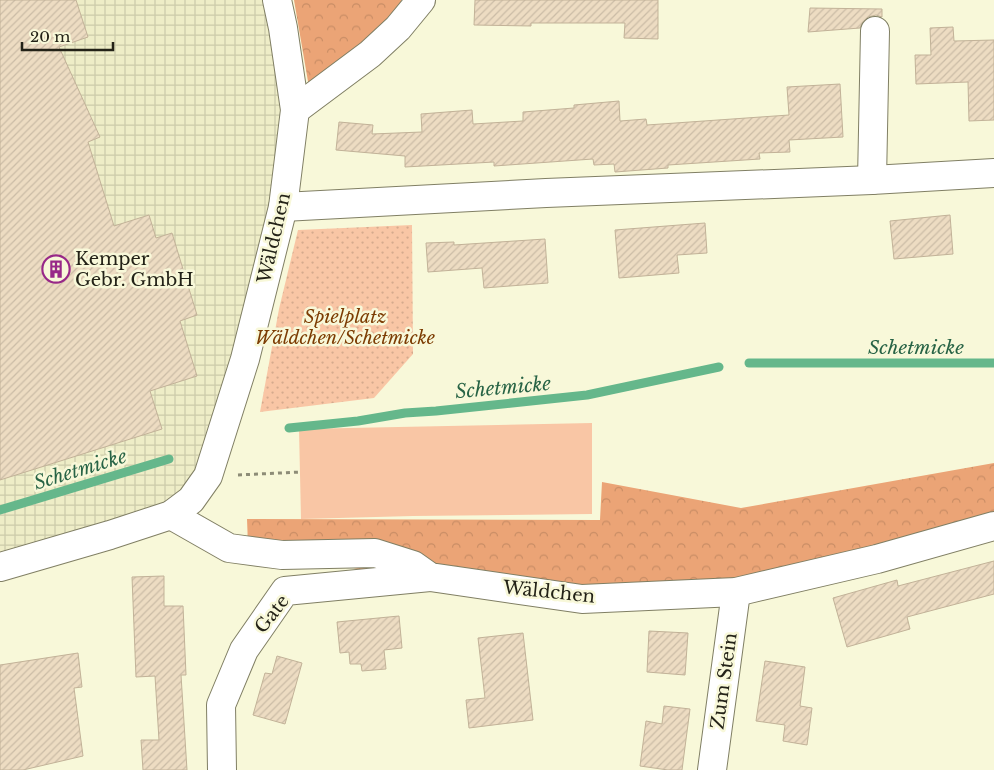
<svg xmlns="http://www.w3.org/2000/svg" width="994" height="770" font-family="'Libre Baskerville',serif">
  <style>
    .industrial { fill: url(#industrial-grid) }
    .grass { fill: #f9c6a5 }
    .forest { fill: url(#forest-crowns) }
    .park { fill: url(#park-dots) }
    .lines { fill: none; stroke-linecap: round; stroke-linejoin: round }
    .stream { stroke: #65b78b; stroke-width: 9 }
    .building { fill: url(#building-hatch); stroke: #c2b298 }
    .minor-casing { stroke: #807f64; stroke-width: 30 }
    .path { stroke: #8d8c77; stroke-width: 3; stroke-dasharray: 4 4; stroke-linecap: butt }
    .minor { stroke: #fff; stroke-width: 28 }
    .labels { text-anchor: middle; stroke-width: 5; stroke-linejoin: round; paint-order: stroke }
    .street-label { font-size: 18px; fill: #232217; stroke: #f8f8d9 }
    .poi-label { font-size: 18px; fill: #232217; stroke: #f8f8d9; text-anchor: start }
    .park-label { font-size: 18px; font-style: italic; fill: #7c3c03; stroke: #f8f8d9 }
    .water-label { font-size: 19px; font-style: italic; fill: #276345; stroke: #f8f8d9 }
  </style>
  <defs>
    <pattern id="industrial-grid" width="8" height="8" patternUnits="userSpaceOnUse" patternTransform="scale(1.25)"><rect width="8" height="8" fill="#eeedc7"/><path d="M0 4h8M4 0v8" fill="none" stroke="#cccbaa"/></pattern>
    <pattern id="forest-crowns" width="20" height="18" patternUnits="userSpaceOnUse" patternTransform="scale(1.25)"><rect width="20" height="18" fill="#eba476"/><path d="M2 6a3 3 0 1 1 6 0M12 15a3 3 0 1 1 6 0" fill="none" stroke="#c98d65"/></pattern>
    <pattern id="park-dots" width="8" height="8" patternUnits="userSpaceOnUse" patternTransform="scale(1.25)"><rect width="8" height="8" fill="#f9c6a5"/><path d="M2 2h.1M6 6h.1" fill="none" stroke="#d5aa8d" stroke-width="1.8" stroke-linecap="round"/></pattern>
    <pattern id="building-hatch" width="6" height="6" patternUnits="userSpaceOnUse" patternTransform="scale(1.25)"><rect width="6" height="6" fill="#eddcc2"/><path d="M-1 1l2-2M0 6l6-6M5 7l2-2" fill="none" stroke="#cbbca6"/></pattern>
  </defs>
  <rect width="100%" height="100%" fill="#f8f8d9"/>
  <!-- industrial -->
  <path class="industrial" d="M0,0H275L283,28V207L191,500L0,567Z"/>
  <!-- grass -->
  <path class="grass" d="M592,423V514L413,516L301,519L299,429Z"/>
  <!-- forest -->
  <g class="forest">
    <path d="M294,0H401L403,4L311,99Z"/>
    <path d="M994,463V525L801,568L584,599L417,582L248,545L247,519L600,520L602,482L741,508Z"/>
  </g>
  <!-- park -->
  <path class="park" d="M412,225L413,354L374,398L260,412L279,309L298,230Z"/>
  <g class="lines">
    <!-- stream -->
    <g class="stream">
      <path d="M749,363H994"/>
      <path d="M289,428L358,421L405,413L436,411L587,395L719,367"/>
      <path d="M0,510L169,459"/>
    </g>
  </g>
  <!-- building -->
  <g class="building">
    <path d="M0,0H76L88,37L59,47L100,137L88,142L114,226L149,215L156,238L172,233L197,315L180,321L197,376L150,391L162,429L0,480Z"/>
    <path d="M475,0H658V39L624,38L625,23H531V26L474,25Z"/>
    <path d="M810,8L882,9V17L876,15L868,17L862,23L860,28L808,32Z"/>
    <path d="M953,27L954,41L994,40V120L969,121L968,82L916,84L915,55H931L930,28Z"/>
    <path d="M840,84L843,137L789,140L790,152L759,153L760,159L668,165V168L615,172L614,164L594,165L593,159L494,166V162L405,167V156L336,150L339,122L373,125L372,134L422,132L421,114L472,110L473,124L523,121V112L574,108V105L619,101L620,121L646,119L647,125L789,115L787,87Z"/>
    <path d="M950,215L953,254L894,259L890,221Z"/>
    <path d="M705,223L707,253L677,255L679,273L619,278L615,230Z"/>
    <path d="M545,239L548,283L484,288L482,268L428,272L426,243L454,242V245Z"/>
    <path d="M994,561V594L907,617L910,629L847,647L833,598L897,580L898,586Z"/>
    <path d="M164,576V606H183L186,675H181L187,770H143L141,740H159L155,676L136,677L132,577Z"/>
    <path d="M399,616L402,648L384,650L386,669L362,671L361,664H350L349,652L340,653L337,622Z"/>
    <path d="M649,631L688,633L685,675L647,672Z"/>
    <path d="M523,633L533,720L469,728L466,700L485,698L478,638Z"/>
    <path d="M78,653L82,687L74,688L83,756L23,770H0V665Z"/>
    <path d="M277,656L302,663L285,724L253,715L265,673L272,674Z"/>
    <path d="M765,661L805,667L800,706L812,708L807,745L783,741L785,725L756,721Z"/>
    <path d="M664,706L690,709L682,770H668L640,766L646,721L662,724Z"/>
  </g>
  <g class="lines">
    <!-- minor casing -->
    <g class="minor-casing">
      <g id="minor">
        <path d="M295,110L370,54L398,28L421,0"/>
        <path d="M872,180L875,31"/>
        <path d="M283,207L546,193L872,180L994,173"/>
        <path d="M171,515L229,548L282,555L375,553L413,565L430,577L582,599L736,592L877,559L994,526"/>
        <path d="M0,567L110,535L171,515L191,500L208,476L245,359L283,207L295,110L283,28L277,0"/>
        <path d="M222,770L221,705L244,650L285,591L430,577"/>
        <path d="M712,770L736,592"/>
      </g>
    </g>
    <!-- path -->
    <path class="path" d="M238,475L301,472"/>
    <!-- minor -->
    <use href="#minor" class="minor"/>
  </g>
  <!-- icons -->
  <defs>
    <g id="building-ring" transform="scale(1.4375)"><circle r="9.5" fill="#f8f8d9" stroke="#982888" stroke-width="1.5"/><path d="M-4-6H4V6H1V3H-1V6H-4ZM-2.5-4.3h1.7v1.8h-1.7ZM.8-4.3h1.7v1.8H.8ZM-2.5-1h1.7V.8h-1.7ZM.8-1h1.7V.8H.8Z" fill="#982888"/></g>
  </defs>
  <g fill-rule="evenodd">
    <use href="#building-ring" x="56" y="269"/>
  </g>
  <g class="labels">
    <!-- street labels -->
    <g class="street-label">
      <text transform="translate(274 238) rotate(-77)" y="6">Wäldchen</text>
      <text transform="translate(549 592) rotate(6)" y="6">Wäldchen</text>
      <text transform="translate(272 614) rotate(-52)" y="6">Gate</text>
      <text transform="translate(724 681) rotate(-82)" y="6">Zum Stein</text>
    </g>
    <!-- poi labels -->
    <g class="poi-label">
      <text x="75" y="265">Kemper<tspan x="75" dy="21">Gebr. GmbH</tspan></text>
    </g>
    <!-- park labels -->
    <g class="park-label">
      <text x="345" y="323">Spielplatz<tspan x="345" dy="21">Wäldchen/Schetmicke</tspan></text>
    </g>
    <!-- water labels -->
    <g class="water-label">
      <text x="916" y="354">Schetmicke</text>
      <text transform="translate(503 387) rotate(-5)" y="7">Schetmicke</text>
      <text transform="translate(80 469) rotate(-17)" y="7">Schetmicke</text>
    </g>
  </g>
  <!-- scale -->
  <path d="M22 42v8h91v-8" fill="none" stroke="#232217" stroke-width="2.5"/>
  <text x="30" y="42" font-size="15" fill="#232217" stroke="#f8f8d9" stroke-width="4" paint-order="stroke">20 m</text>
</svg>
